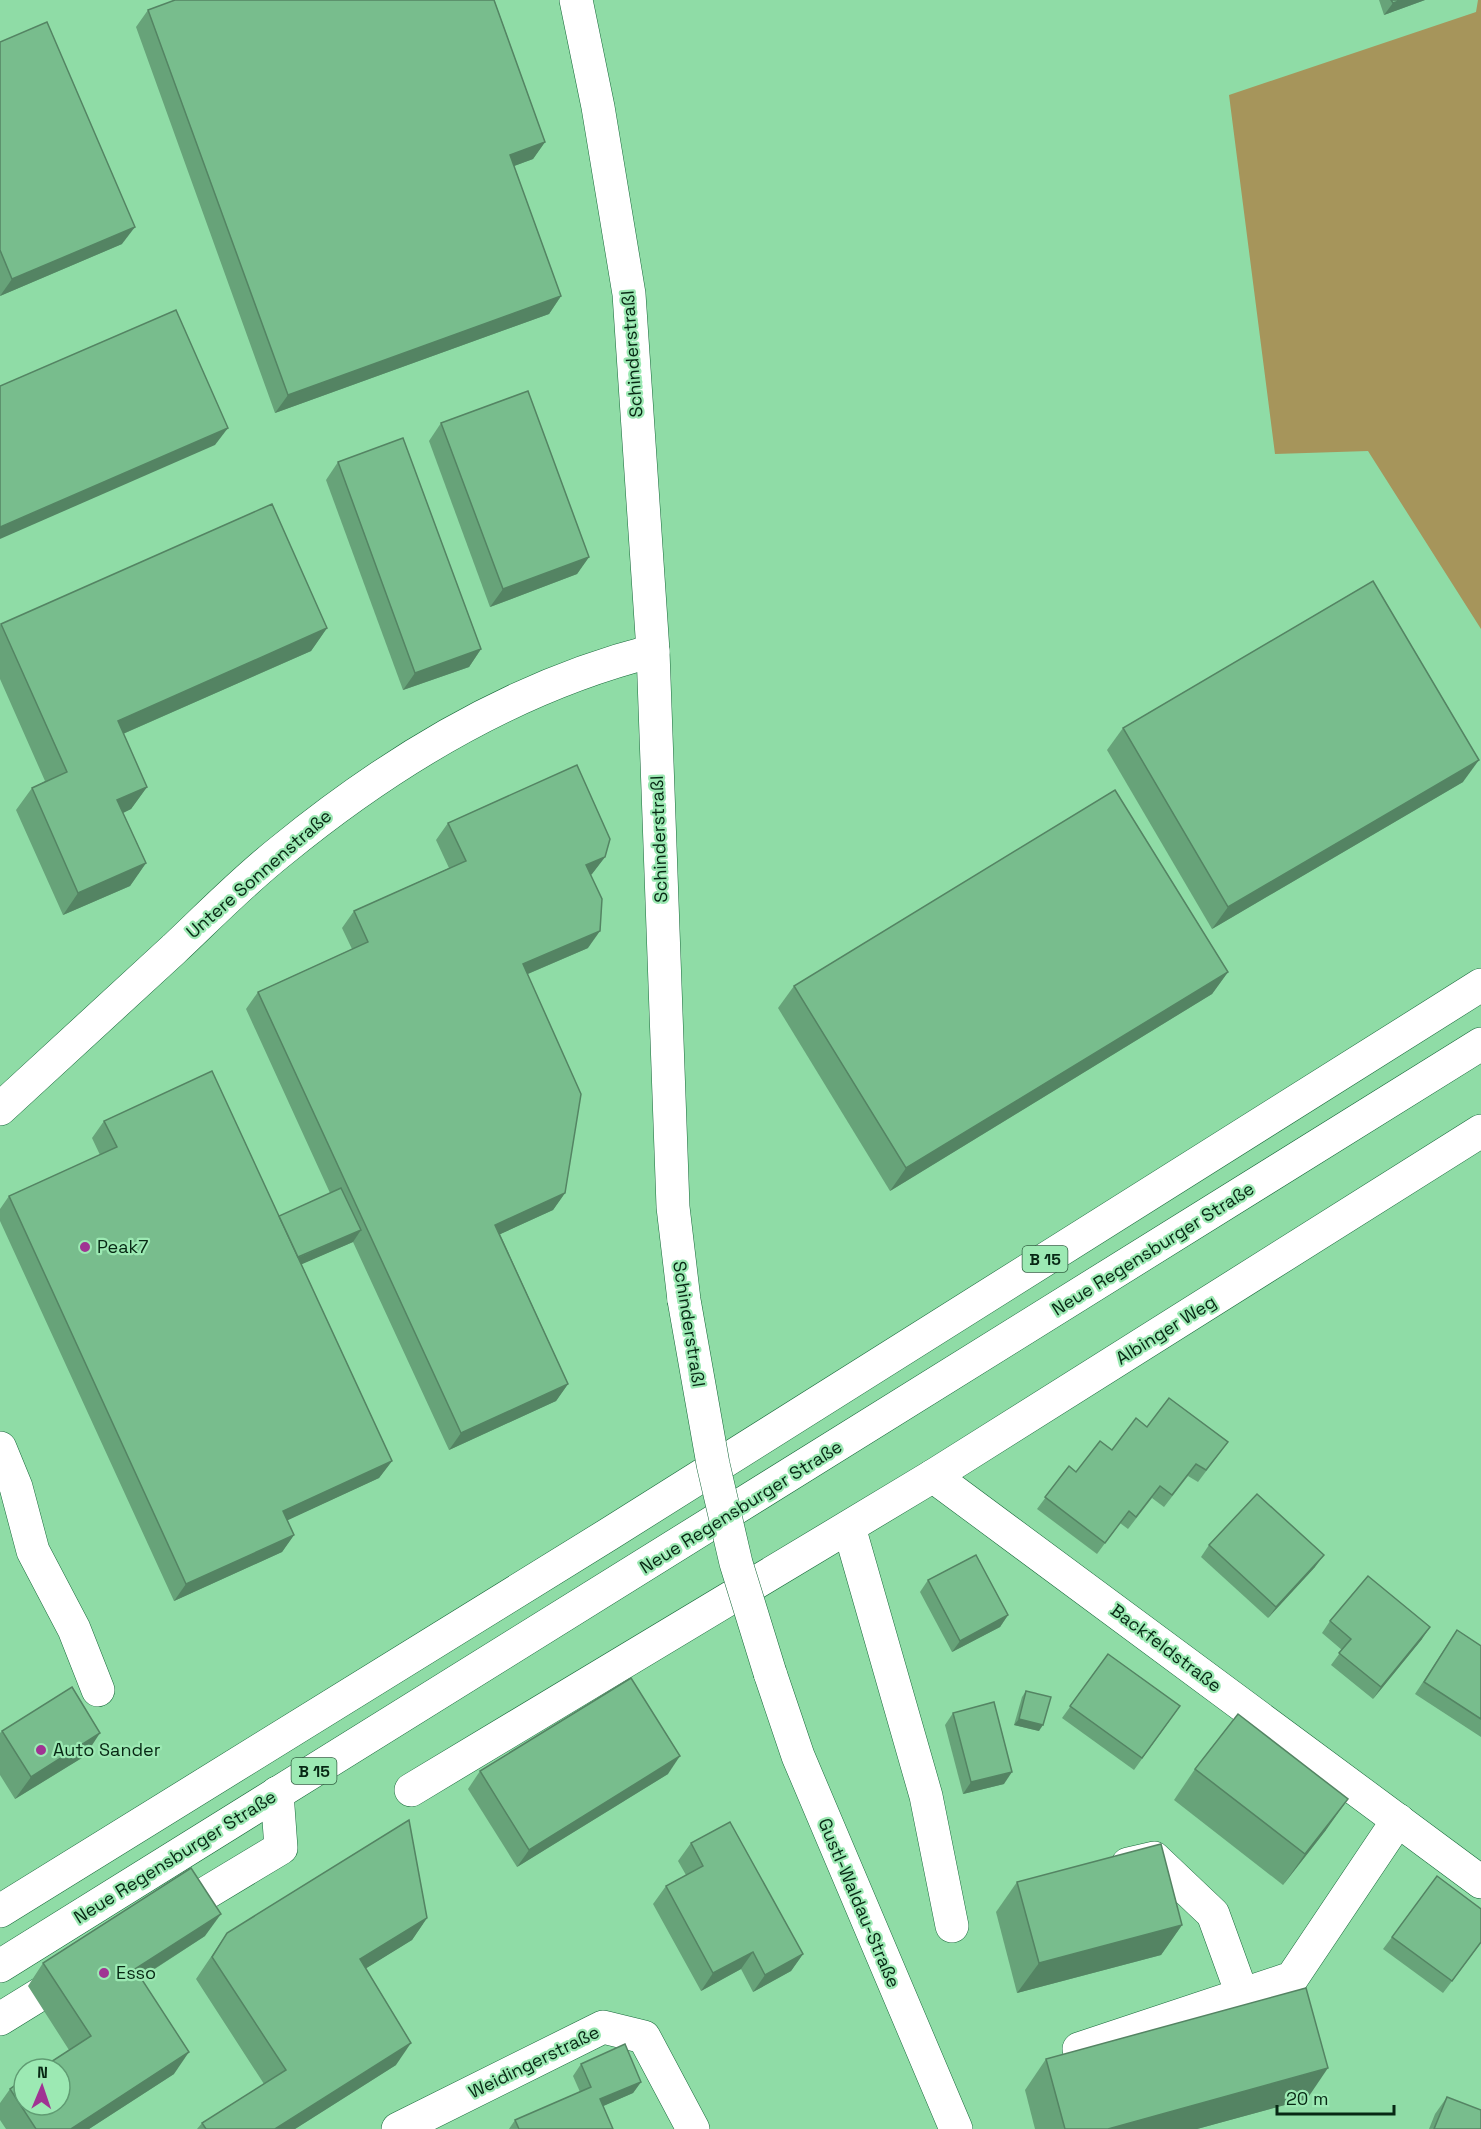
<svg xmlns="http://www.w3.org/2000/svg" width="1481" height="2129" font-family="'Space Grotesk',sans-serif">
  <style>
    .green { fill: #a6955b }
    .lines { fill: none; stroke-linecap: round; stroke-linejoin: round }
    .minor-casing { stroke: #17693a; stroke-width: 34 }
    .highway-casing { stroke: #17693a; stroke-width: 34 }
    .minor { stroke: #fff; stroke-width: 33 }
    .highway { stroke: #fff; stroke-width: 33 }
    .minor-bridge-casing { stroke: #17693a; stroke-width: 34; stroke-linecap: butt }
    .minor-bridge { stroke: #fff; stroke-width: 33 }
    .wall { fill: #67a379 }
    .shaded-wall { fill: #548463 }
    .building { fill: #78bd8d; stroke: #548463; stroke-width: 1.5 }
    .poi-dot { fill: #a03393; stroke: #9ce9b3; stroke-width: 2 }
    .labels { text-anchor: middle; stroke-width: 4.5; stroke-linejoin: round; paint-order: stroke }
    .shield { fill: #9ce9b3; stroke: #346244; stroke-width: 1.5 }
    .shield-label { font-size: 16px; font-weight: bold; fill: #072814 }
    .street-label { font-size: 18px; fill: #072814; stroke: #9ce9b3 }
    .poi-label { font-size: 18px; fill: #072814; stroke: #9ce9b3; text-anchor: start }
  </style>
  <rect width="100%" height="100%" fill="#8fdca6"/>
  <!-- green -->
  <path class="green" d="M1478,0H1481V629L1368,451L1275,454L1229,95L1476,12Z"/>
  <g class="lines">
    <!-- minor casing -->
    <g class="minor-casing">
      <g id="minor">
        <path d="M576,0L598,107L629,294L653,651L673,1207L684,1300"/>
        <path d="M0,1109C58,1055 116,1002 174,949C209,916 243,881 281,851C391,761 514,686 653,651"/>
        <path d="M0,1448L16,1487L33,1551L74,1629L98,1690"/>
        <path d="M933,1476L1481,1882"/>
        <path d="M849,1527L926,1796L952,1926"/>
        <path d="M770,1673L798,1756L956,2129"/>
        <path d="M411,1790L933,1476L1481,1131"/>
        <path d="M1128,1864L1154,1858L1213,1914L1242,1994"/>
        <path d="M168,1916L281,1848L277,1793"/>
        <path d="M0,2019L73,1974"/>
        <path d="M1079,2049L1292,1978L1398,1820"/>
        <path d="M398,2129L603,2027L644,2037L693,2129"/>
      </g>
    </g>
    <!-- highway casing -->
    <g class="highway-casing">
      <g id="highway">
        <path d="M0,1911L609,1534L1481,985"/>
        <path d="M0,1966L1481,1044"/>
      </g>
    </g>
    <!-- minor -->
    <use href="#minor" class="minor"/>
    <!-- highway -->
    <use href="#highway" class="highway"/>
    <!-- minor-bridge casing -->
    <g class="minor-bridge-casing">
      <path id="minor-bridge" d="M684,1300L713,1464L736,1563L770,1673"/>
    </g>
    <!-- minor-bridge -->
    <use href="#minor-bridge" class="minor-bridge"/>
  </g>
  <!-- wall -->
  <g class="wall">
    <path d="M1379,0H1425L1384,15Z"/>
    <path d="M495,2L545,142L533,159L514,166L561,296L549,314L275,413L136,27L148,10Z"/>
    <path d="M0,42L122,244L0,296Z"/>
    <path d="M441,423L589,557L577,574L490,607L429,441Z"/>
    <path d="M338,462L481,649L469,667L403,690L326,480Z"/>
    <path d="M1,624L327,628L311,651L123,734L147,787L131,809L123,813L146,863L130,886L63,915L16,810L32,788L45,781L0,679V625Z"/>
    <path d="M1123,728L1463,782L1212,929L1107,750Z"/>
    <path d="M448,823L605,857L591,875L588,948L528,974L565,1193L553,1210L500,1234L568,1384L556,1401L449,1450L353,1242L301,1264L392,1461L379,1478L287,1520L294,1535L282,1552L174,1601L0,1221V1209L9,1196L100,1155L92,1138L104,1121L279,1216L330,1193L246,1009L258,992L352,949L342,928L354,911L449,868L436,840Z"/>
    <path d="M1228,972L1212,994L890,1191L778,1008L794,986Z"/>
    <path d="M1147,1427L1219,1454L1198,1482L1188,1476L1164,1507L1152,1498L1128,1529L1120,1523L1097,1554L1037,1509L1069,1466L1076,1472L1112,1450Z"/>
    <path d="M1209,1545L1315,1567L1268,1618L1201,1557Z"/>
    <path d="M928,1580L1008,1615L1000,1627L952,1652L920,1592Z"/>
    <path d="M1330,1621L1422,1639L1373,1699L1331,1665L1342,1650L1322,1633Z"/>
    <path d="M1457,1630L1481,1646V1737L1415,1694Z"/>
    <path d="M1108,1654L1180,1706L1134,1770L1062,1718Z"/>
    <path d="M1026,1691L1039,1731L1014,1725L1022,1697Z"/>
    <path d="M953,1713L1004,1784L963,1794L945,1725Z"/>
    <path d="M2,1731L85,1756L15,1799L0,1775V1733Z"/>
    <path d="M1195,1769L1326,1830L1283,1885L1174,1800Z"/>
    <path d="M480,1771L668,1774L517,1867L468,1789Z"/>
    <path d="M691,1843L803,1954L791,1971L753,1992L741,1969L701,1991L653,1904L666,1886L686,1875L678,1861Z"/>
    <path d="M1017,1882L1182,1925L1161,1955L1017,1993L996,1912Z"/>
    <path d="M427,1918L412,1940L366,1968L396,2065L295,2129H197L202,2123L264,2084L196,1979L227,1933Z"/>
    <path d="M205,1936L141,1978L174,2074L89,2129H6L0,2120V2103L10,2089L69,2050L28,1986L43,1963Z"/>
    <path d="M1392,1937L1481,1943L1443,1993L1383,1949Z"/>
    <path d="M1046,2059L1307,2099L1197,2129H1035L1025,2090Z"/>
    <path d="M581,2064L641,2082L633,2093L603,2106L613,2129H509L515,2120L580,2092L573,2076Z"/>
    <path d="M1447,2097L1481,2129H1429L1435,2114Z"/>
  </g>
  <!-- shaded-wall -->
  <g class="shaded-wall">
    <path d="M1402,0H1425L1384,15L1393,3Z"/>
    <path d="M545,142L533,159L498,172L510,155Z"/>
    <path d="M135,227L122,244L0,296L12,279Z"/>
    <path d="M561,296L549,314L275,413L288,395Z"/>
    <path d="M228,428L215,445L0,539V527Z"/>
    <path d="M589,557L577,574L490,607L503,589Z"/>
    <path d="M327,628L311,651L102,743L118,721Z"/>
    <path d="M481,649L469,667L403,690L415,673Z"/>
    <path d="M1479,760L1463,782L1212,929L1228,907Z"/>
    <path d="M147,787L131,809L102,823L117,800Z"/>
    <path d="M605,857L592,874L574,882L586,865Z"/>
    <path d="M146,863L130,886L63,915L78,893Z"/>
    <path d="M600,931L588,948L511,981L523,964Z"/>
    <path d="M1228,972L1212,994L890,1191L906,1168Z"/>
    <path d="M565,1193L553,1210L483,1242L495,1225Z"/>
    <path d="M361,1230L353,1242L284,1272L293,1260Z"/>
    <path d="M568,1384L556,1401L449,1450L461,1433Z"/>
    <path d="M392,1461L379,1478L271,1528L283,1511Z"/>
    <path d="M294,1535L282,1552L174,1601L186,1584Z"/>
    <path d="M1324,1555L1315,1567L1268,1618L1276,1607Z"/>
    <path d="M1008,1615L1000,1627L952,1652L960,1641Z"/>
    <path d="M1430,1627L1422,1639L1373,1699L1381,1687Z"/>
    <path d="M1019,1719L1043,1725L1039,1731L1014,1725Z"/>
    <path d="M100,1733L85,1756L15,1799L31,1777Z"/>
    <path d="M680,1756L668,1774L517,1867L529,1850Z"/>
    <path d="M1012,1772L1004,1784L963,1794L971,1782Z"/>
    <path d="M1348,1799L1326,1830L1283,1885L1305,1854Z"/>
    <path d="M221,1914L205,1936L120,1991L135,1969Z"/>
    <path d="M427,1918L412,1940L344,1982L360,1959Z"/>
    <path d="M1182,1925L1161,1955L1017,1993L1039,1963Z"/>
    <path d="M753,1952L741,1969L701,1991L713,1973Z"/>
    <path d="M803,1954L791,1971L753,1992L765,1975Z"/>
    <path d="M411,2043L396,2065L295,2129H275Z"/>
    <path d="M189,2052L174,2074L89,2129H71Z"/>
    <path d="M1328,2068L1307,2099L1197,2129H1108Z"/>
    <path d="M641,2082L633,2093L592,2111L600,2099Z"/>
  </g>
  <!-- building -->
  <g class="building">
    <path d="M175,0H494L545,142L510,155L561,296L288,395L148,10Z"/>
    <path d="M1391,0H1402L1393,3Z"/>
    <path d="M47,22L135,227L12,279L0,250V42Z"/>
    <path d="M176,310L228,428L0,527V386Z"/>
    <path d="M528,391L589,557L503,589L441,423Z"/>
    <path d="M403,438L481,649L415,673L338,462Z"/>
    <path d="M272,504L327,628L118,721L147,787L117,800L146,863L78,893L32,788L67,772L1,624Z"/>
    <path d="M1373,581L1479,760L1228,907L1123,728Z"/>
    <path d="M577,765L610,839L605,857L586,865L602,899L600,931L523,964L581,1094L565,1193L495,1225L568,1384L461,1433L258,992L368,942L354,911L466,861L448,823Z"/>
    <path d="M1115,790L1228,972L906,1168L794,986Z"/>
    <path d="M212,1071L392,1461L283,1511L294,1535L186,1584L9,1196L117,1147L104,1121Z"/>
    <path d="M341,1188L361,1230L298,1257L279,1216Z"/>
    <path d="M1169,1398L1228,1442L1206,1470L1196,1464L1172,1495L1160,1486L1136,1517L1129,1511L1105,1543L1045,1497L1069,1466L1076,1472L1100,1441L1112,1450L1136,1418L1147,1427Z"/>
    <path d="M1257,1494L1324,1555L1276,1607L1209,1545Z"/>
    <path d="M976,1555L1008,1615L960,1641L928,1580Z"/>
    <path d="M1368,1576L1430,1627L1381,1687L1339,1653L1351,1639L1330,1621Z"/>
    <path d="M1457,1630L1481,1646V1719L1424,1682Z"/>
    <path d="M1108,1654L1180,1706L1142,1758L1070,1706Z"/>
    <path d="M631,1678L680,1756L529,1850L480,1771Z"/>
    <path d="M72,1687L100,1733L31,1777L2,1731Z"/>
    <path d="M1026,1691L1051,1697L1043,1725L1019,1719Z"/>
    <path d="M994,1702L1012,1772L971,1782L953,1713Z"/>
    <path d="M1238,1714L1348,1799L1305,1854L1195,1769Z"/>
    <path d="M409,1820L427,1918L360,1959L411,2043L275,2129H206L202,2123L286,2070L212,1957L227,1933Z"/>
    <path d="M730,1822L803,1954L765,1975L753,1952L713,1973L666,1886L703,1866L691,1843Z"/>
    <path d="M1161,1844L1182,1925L1039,1963L1017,1882Z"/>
    <path d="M191,1868L221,1914L135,1969L189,2052L71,2129H36L10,2089L24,2079V2105H60V2069H40L91,2036L43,1963Z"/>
    <path d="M1437,1876L1481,1909V1942L1452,1981L1392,1937Z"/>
    <path d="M1306,1988L1328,2068L1108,2129H1065L1046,2059Z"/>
    <path d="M625,2044L641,2082L600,2099L613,2129H519L515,2120L591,2087L581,2064Z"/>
    <path d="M1447,2097L1481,2110V2129H1434Z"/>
  </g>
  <!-- markers -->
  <g class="poi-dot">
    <circle cx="85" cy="1247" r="6"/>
    <circle cx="41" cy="1750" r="6"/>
    <circle cx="104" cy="1973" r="6"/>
  </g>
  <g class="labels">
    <!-- shield labels -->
    <g class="shield">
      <rect x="1022.5" y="1246" width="45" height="26" rx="4.5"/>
      <rect x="291.5" y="1758" width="45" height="26" rx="4.5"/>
    </g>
    <g class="shield-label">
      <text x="1045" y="1265">B 15</text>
      <text x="314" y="1777">B 15</text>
    </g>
    <!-- street labels -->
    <g class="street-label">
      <text transform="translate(632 354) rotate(-94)" y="6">Schinderstraßl</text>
      <text transform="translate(659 839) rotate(-92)" y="6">Schinderstraßl</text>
      <text transform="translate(259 874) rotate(-41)" y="6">Untere Sonnenstraße</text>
      <text transform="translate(1153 1249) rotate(-32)" y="6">Neue Regensburger Straße</text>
      <text transform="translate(689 1324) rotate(81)" y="6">Schinderstraßl</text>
      <text transform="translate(1166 1330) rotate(-32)" y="6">Albinger Weg</text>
      <text transform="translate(741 1507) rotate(-32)" y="6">Neue Regensburger Straße</text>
      <text transform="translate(1166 1648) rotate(37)" y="6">Backfeldstraße</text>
      <text transform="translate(175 1857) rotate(-32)" y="6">Neue Regensburger Straße</text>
      <text transform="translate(859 1903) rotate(67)" y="6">Gustl-Waldau-Straße</text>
      <text transform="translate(534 2062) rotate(-26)" y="6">Weidingerstraße</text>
    </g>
    <!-- poi labels -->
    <g class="poi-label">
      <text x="97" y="1253">Peak7</text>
      <text x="53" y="1756">Auto Sander</text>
      <text x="116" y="1979">Esso</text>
    </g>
  </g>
  <!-- north arrow -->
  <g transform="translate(42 2087) rotate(2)"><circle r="28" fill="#9ce9b3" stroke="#609c73" stroke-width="1.5"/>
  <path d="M0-4.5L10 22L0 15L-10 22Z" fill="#a03393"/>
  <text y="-9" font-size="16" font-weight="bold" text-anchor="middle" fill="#072814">N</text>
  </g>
  <!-- scale -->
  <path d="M1277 2105v9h117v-9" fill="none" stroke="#072814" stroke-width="3"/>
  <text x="1286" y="2105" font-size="18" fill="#072814" stroke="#9ce9b3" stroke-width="4.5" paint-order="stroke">20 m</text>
</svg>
